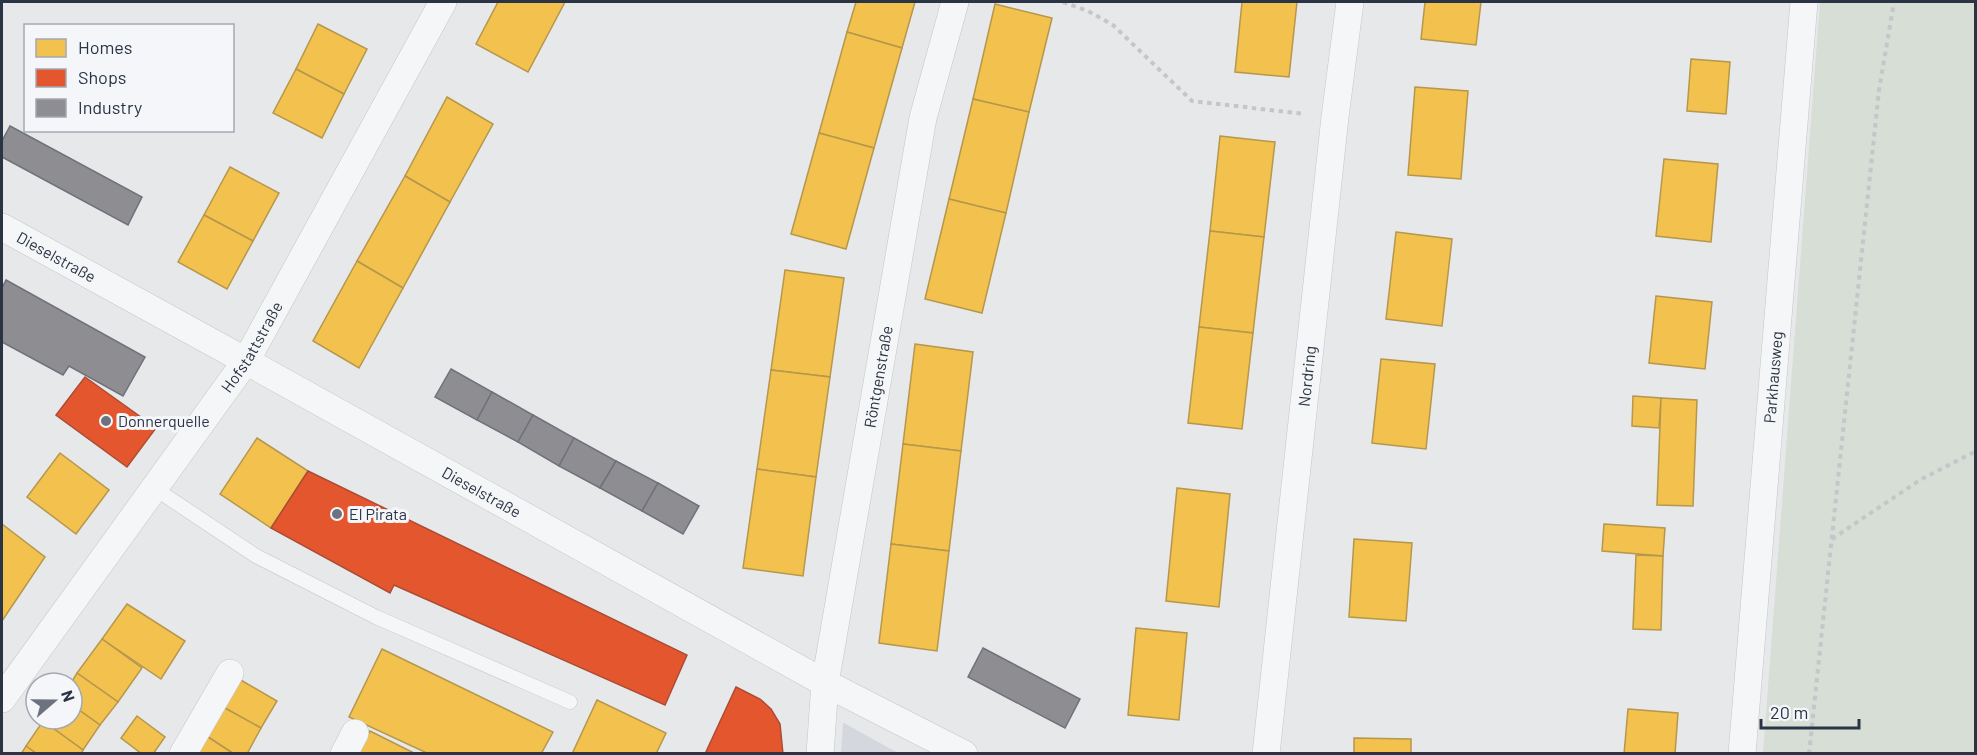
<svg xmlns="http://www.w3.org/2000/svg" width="1977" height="755" font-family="Barlow,sans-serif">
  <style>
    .built { fill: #d4d7dd }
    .green { fill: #d6ded6 }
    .homes { fill: #f2c14e; stroke: #b6974b; stroke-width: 1.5 }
    .shops { fill: #e4572e; stroke: #ac4c35; stroke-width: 1.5 }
    .industry { fill: #8d8d92; stroke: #70727b; stroke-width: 1.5 }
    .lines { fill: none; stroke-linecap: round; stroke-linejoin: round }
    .lane-casing { stroke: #c4c6c8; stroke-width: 15 }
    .street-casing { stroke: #c4c6c8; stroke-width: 28 }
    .path { stroke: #c5c6ca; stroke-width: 4; stroke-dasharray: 4.5 4.5; stroke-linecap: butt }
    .lane { stroke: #f5f6f7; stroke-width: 14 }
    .street { stroke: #f5f6f7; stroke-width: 27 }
    .poi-dot { fill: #6c737f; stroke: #f4f6f9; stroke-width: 2 }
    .labels { text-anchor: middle; stroke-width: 6; stroke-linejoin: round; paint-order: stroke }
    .street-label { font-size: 16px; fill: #2b3445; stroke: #f4f6f9 }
    .poi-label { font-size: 16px; fill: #2b3445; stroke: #f4f6f9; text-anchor: start }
  </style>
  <rect width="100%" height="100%" fill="#e6e8ea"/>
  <!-- built -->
  <path class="built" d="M843,723H844L898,753H841Z"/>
  <!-- green -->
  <path class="green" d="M1820,2H1975V753H1763Z"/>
  <!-- homes -->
  <g class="homes">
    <path d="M498,2H565L528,72L476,44Z"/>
    <path d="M856,2H915L902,48L847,32Z"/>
    <path d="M1242,2H1297L1289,77L1235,72Z"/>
    <path d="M1425,2H1481L1476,45L1421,39Z"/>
    <path d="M995,4L1052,18L1029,112L973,99Z"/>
    <path d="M318,24L367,49L344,94L296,69Z"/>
    <path d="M847,32L902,48L874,148L819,133Z"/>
    <path d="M1691,59L1730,62L1726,114L1687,111Z"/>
    <path d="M296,69L344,94L322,138L273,113Z"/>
    <path d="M1415,87L1468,91L1461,179L1408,175Z"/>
    <path d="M447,97L493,124L450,202L405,176Z"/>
    <path d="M973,99L1029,112L1006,213L949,199Z"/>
    <path d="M819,133L874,148L846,249L791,234Z"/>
    <path d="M1220,136L1275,142L1264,237L1210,231Z"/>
    <path d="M1664,159L1718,164L1711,242L1656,236Z"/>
    <path d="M230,167L279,193L253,241L204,215Z"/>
    <path d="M405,176L450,202L403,288L357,261Z"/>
    <path d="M949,199L1006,213L982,313L925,299Z"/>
    <path d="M204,215L253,241L227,289L178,262Z"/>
    <path d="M1210,231L1264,237L1253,333L1199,327Z"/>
    <path d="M1396,232L1452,239L1442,326L1386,319Z"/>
    <path d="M357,261L403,288L359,368L313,341Z"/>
    <path d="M785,270L844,278L830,377L771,370Z"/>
    <path d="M1656,296L1712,302L1705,369L1649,363Z"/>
    <path d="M1199,327L1253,333L1242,429L1188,423Z"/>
    <path d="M915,344L973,352L961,451L903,444Z"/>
    <path d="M1381,359L1435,364L1426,449L1372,443Z"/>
    <path d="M771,370L830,377L816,477L757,469Z"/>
    <path d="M1633,396L1661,398L1659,428L1632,426Z"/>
    <path d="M1661,398L1697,400L1693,506L1657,505Z"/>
    <path d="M257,438L308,471L271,528L220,494Z"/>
    <path d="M903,444L961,451L949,551L891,544Z"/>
    <path d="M60,453L109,490L76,534L27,497Z"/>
    <path d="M757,469L816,477L803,576L743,568Z"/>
    <path d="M1177,488L1230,494L1219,607L1166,601Z"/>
    <path d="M2,524L45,557L2,621Z"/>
    <path d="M1604,524L1665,528L1663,556L1602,551Z"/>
    <path d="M1354,539L1412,543L1406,621L1349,617Z"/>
    <path d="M891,544L949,551L937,651L879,643Z"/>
    <path d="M1636,555L1663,556L1661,630L1633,629Z"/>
    <path d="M127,604L185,641L161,679L102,639Z"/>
    <path d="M1136,628L1187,633L1179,720L1128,715Z"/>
    <path d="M102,639L142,668L118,702L77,673Z"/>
    <path d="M382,649L553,732L541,754H429L349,717Z"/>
    <path d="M77,673L118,702L100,725L72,705L71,683Z"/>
    <path d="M239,679L277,701L261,728L223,707Z"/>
    <path d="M597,700L666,733L656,754H572Z"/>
    <path d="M72,705L100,725L83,750L43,721L45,719H72Z"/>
    <path d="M223,707L261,728L247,754H234L205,735Z"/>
    <path d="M1628,709L1678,713L1675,754H1624Z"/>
    <path d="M137,716L165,737L153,754H142L121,738Z"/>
    <path d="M43,721L83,750L81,754H37L26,746Z"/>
    <path d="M370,731L414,753V754H358Z"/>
    <path d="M205,735L234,754H195Z"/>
    <path d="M1354,738L1411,739V754H1354Z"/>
    <path d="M26,746L37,754H21Z"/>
  </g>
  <!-- shops -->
  <g class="shops">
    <path d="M85,377L156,428L127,467L56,415Z"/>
    <path d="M308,471L687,655L665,705L394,585L390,593L271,528Z"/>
    <path d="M736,687L760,699L771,709L780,724L783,754H705Z"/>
  </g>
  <!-- industry -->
  <g class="industry">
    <path d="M10,126L142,197L128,225L2,157V141Z"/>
    <path d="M6,280L145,357L123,396L69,366L63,375L2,342V288Z"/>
    <path d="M451,369L492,392L477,420L435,397Z"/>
    <path d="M492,392L533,415L518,442L477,420Z"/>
    <path d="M533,415L574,438L559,466L518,442Z"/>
    <path d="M574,438L616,461L600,488L559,466Z"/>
    <path d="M616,461L658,483L642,511L600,488Z"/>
    <path d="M658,483L699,506L683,534L642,511Z"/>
    <path d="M983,648L1080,699L1065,728L968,677Z"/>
  </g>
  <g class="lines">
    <!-- lane casing -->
    <g class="lane-casing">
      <path id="lane" d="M154,488L256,556L376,617L570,702"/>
    </g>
    <!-- street casing -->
    <g class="street-casing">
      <g id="street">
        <path id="s1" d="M2,227L246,361L825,683L964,754"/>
        <path id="s2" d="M2,699L246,361L443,2"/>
        <path d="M183,754L230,673"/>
        <path d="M344,754L355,733"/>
        <path id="s3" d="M820,754L825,683L923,118L955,2"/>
        <path id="s4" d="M1266,754L1335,117L1350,2"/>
        <path id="s5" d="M1742,754L1804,2"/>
      </g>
    </g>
    <!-- path -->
    <g class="path">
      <path d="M1063,2L1088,11L1113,25L1192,101L1305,114"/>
      <path d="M1832,539L1920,480L1976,451"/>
      <path d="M1809,754L1879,90L1894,2"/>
    </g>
    <!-- lane -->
    <use href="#lane" class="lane"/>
    <!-- street -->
    <use href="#street" class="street"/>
  </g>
  <!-- markers -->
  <g class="poi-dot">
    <circle cx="106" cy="421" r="6"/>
    <circle cx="337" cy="514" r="6"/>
  </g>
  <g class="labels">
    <!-- street labels -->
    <g class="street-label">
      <text dy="6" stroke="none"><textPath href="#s1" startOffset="62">Dieselstraße</textPath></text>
      <text dy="6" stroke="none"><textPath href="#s2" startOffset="432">Hofstattstraße</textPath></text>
      <text dy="6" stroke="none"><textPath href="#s3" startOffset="382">Röntgenstraße</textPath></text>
      <text dy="6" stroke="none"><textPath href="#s4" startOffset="380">Nordring</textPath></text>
      <text dy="6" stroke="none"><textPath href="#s5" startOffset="378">Parkhausweg</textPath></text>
      <text dy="6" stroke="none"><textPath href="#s1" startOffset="548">Dieselstraße</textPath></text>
    </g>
    <!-- poi labels -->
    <g class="poi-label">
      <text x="118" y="427">Donnerquelle</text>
      <text x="349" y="520">El Pirata</text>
    </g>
  </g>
  <!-- border -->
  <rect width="1977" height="755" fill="none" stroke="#2b3445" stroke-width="6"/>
  <!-- legend -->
  <rect x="24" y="24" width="210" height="108" fill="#f4f6f9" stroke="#a4a8b1" stroke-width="1.5"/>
  <rect x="36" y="39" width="30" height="18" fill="#f2c14e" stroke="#a4a8b1" stroke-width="1.5"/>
  <text x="78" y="54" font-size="18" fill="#2b3445">Homes</text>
  <rect x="36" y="69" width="30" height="18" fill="#e4572e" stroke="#a4a8b1" stroke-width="1.5"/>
  <text x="78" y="84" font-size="18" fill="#2b3445">Shops</text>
  <rect x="36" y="99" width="30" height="18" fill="#8d8d92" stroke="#a4a8b1" stroke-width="1.5"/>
  <text x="78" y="114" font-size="18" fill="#2b3445">Industry</text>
  <!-- north arrow -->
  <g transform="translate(54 701) rotate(70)"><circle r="28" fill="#f4f6f9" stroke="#a4a8b1" stroke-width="1.5"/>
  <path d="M0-4.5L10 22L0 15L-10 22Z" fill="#6c737f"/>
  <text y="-9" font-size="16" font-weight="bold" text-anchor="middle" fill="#2b3445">N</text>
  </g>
  <!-- scale -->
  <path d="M1761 719v9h98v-9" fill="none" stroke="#2b3445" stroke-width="3"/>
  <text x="1770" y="719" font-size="18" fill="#2b3445" stroke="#f4f6f9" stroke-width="4.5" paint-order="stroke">20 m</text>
</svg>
